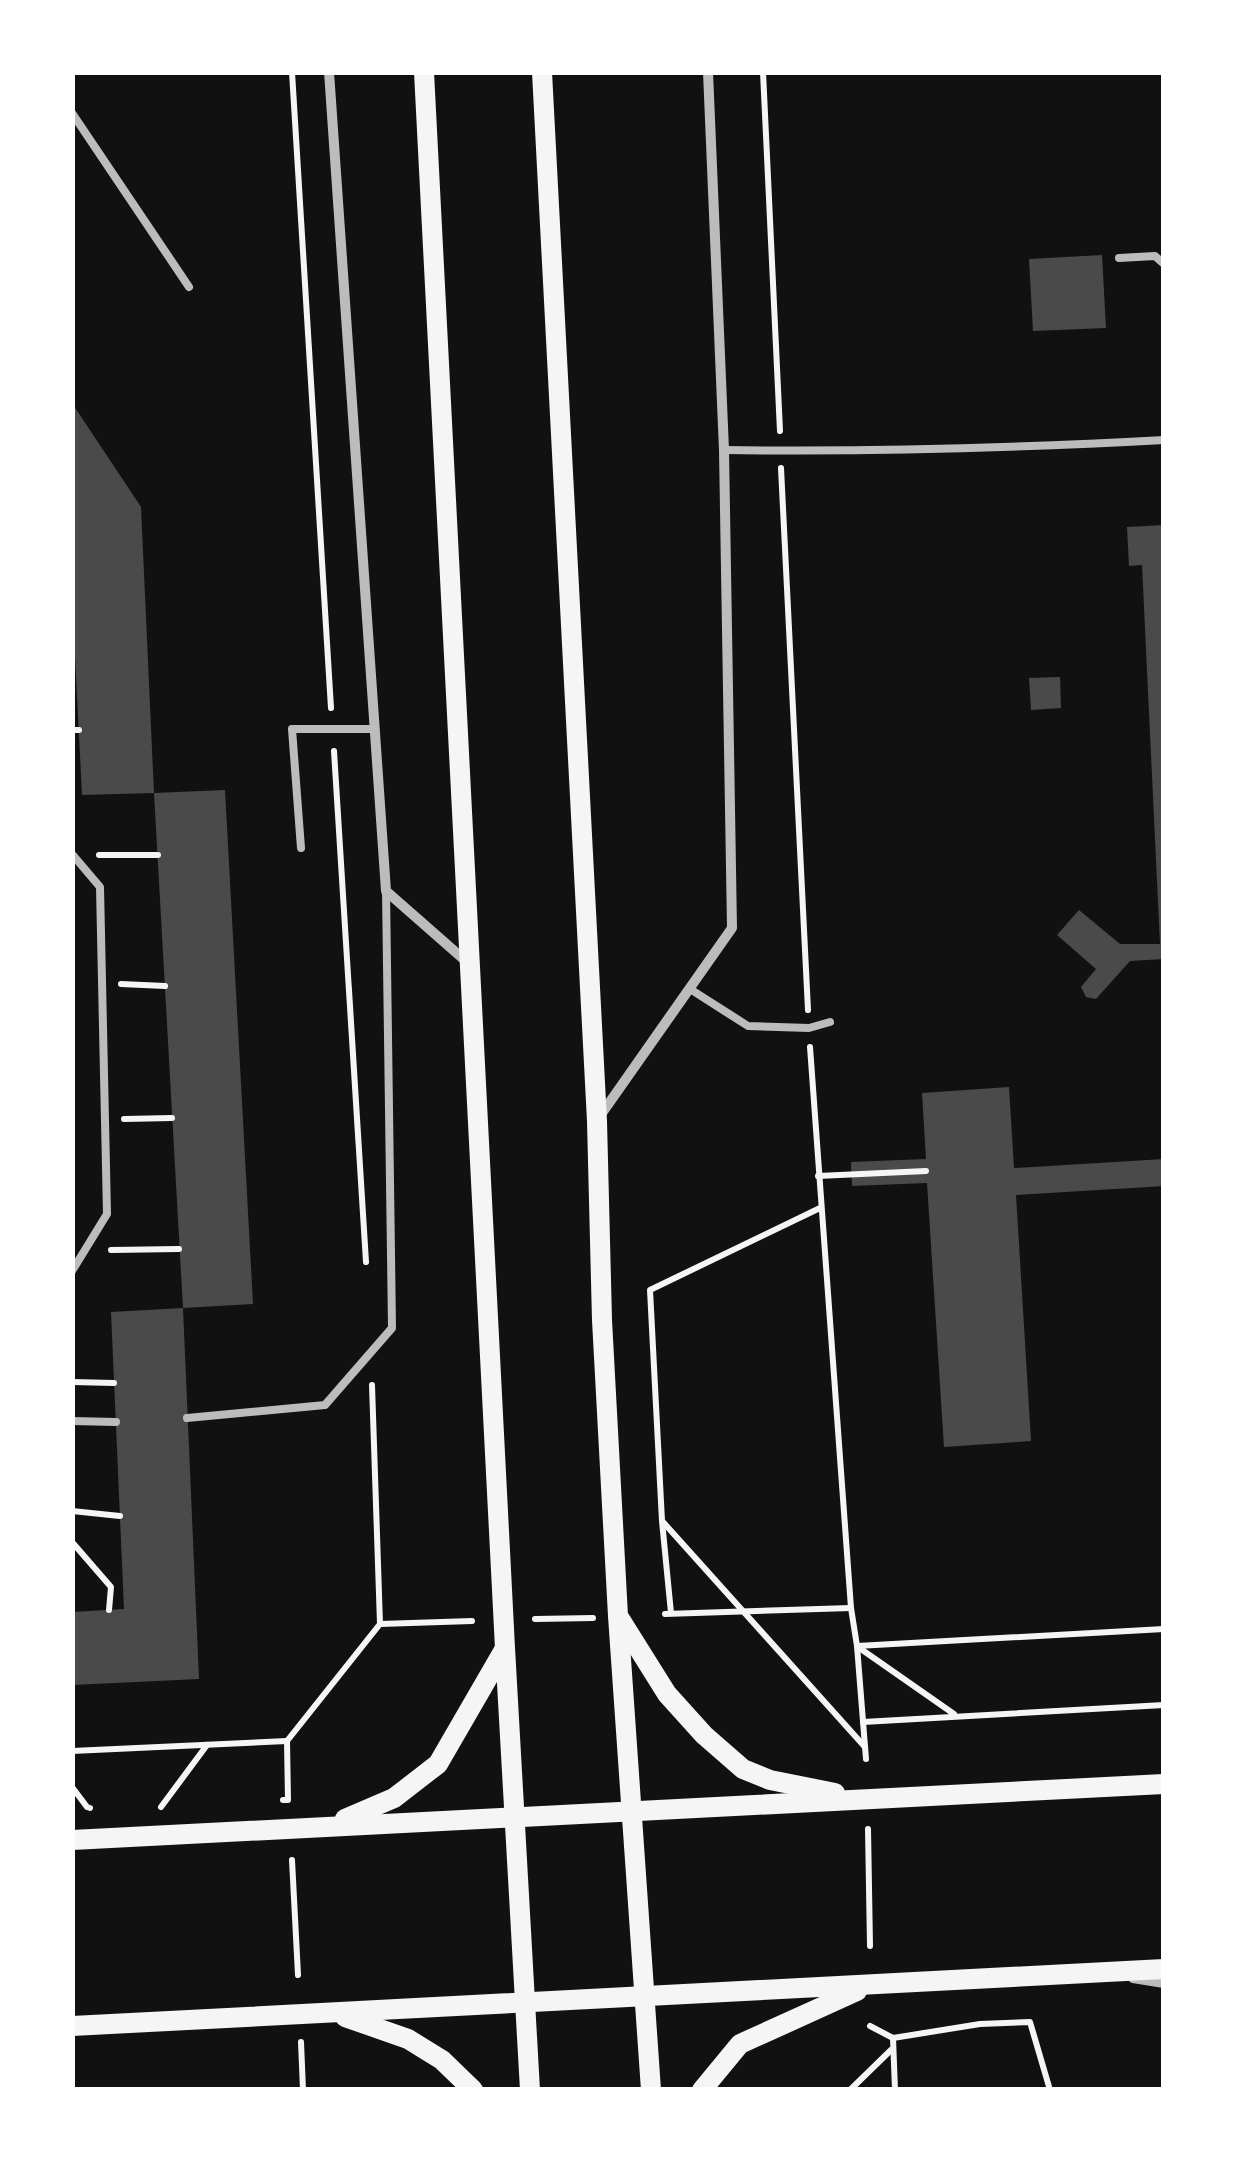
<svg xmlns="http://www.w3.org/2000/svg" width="1236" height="2162" font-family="'Fira Sans',sans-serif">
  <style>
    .building { fill: #4a4a4a }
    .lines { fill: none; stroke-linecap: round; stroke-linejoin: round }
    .path { stroke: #f5f5f5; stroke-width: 6 }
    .service { stroke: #bcbcbc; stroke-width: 8 }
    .minor { stroke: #bcbcbc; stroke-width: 10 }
    .secondary { stroke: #f5f5f5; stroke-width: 20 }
  </style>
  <rect width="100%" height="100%" fill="#111"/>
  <!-- building -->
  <g class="building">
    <path d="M1102,255L1106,328L1033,331L1029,259Z"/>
    <path d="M72,403L141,507L154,793L82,795L72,597Z"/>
    <path d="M1164,525V959L1130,961L1096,999L1086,997L1081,987L1096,969L1057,935L1079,910L1120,944H1160L1142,565L1129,566L1127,527Z"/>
    <path d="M1060,677L1061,708L1031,710L1029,678Z"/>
    <path d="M225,790L253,1304L183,1308L154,793Z"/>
    <path d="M1009,1087L1014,1168L1164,1159V1186L1016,1195L1031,1441L944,1447L927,1183L852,1186L851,1162L926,1159L922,1093Z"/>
    <path d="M183,1308L199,1679L72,1685V1612L124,1609L111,1312Z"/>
  </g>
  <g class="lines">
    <!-- path -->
    <g class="path">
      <path d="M292,72L331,708"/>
      <path d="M763,72L780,431"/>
      <path d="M781,468L808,1010"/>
      <path d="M72,730H79"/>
      <path d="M334,751L366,1262"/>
      <path d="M99,855H158"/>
      <path d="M121,984L165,986"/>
      <path d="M810,1047L851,1608L857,1646L866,1759"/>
      <path d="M124,1119L172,1118"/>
      <path d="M818,1176L926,1171"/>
      <path d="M111,1250L179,1249"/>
      <path d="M72,1382L114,1383"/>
      <path d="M72,1511L120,1516"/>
      <path d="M663,1522L865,1747"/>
      <path d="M72,1542L111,1587L109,1610"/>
      <path d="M671,1613L662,1521L650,1290L820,1208"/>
      <path d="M665,1614L851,1608"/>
      <path d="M535,1619L593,1618"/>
      <path d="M380,1624L472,1621"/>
      <path d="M857,1646L1164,1629"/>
      <path d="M858,1647L954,1714"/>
      <path d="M863,1722L1164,1705"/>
      <path d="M72,1751L287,1741"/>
      <path d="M72,1787L87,1807L90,1808"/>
      <path d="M283,1800H288L287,1741L380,1624L372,1385"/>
      <path d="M161,1807L207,1745"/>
      <path d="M868,1829L870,1946"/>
      <path d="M292,1860L298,1975"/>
      <path d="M870,2026L893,2038L895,2090"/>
      <path d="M893,2038L980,2024L1030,2022L1050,2090"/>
      <path d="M301,2042L303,2090"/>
      <path d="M850,2090L891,2050"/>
    </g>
    <!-- service -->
    <g class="service">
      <path d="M72,113L189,287"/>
      <path d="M1119,258L1155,256L1164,264"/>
      <path d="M724,450C871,452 1017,448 1164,440"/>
      <path d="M301,848L292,729H375"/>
      <path d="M72,854L100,887L107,1214L72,1271"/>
      <path d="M690,989L748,1026L809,1028L830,1022"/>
      <path d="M187,1418L325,1405L392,1328L386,891"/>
      <path d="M72,1421L116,1422"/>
    </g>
    <!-- minor -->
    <g class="minor">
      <path d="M329,72L386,891L468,963"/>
      <path d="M600,1116L732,928L724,450L708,72"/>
      <path d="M1133,1978L1164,1983"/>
    </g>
    <!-- secondary -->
    <g class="secondary">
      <path d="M424,72L505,1648L530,2090"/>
      <path d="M542,72L597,1121L602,1320L618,1616L651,2090"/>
      <path d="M620,1619L667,1694L704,1735L743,1769L770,1780L835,1793"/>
      <path d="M345,1819L394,1798L438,1764L504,1650"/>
      <path d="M72,1840L1164,1784"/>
      <path d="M345,2017L408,2039L442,2060L473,2090"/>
      <path d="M72,2026L1164,1969"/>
      <path d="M702,2090L740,2044L857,1991"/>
    </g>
  </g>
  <!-- border -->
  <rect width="1236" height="2162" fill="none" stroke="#ffffff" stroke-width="150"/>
</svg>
